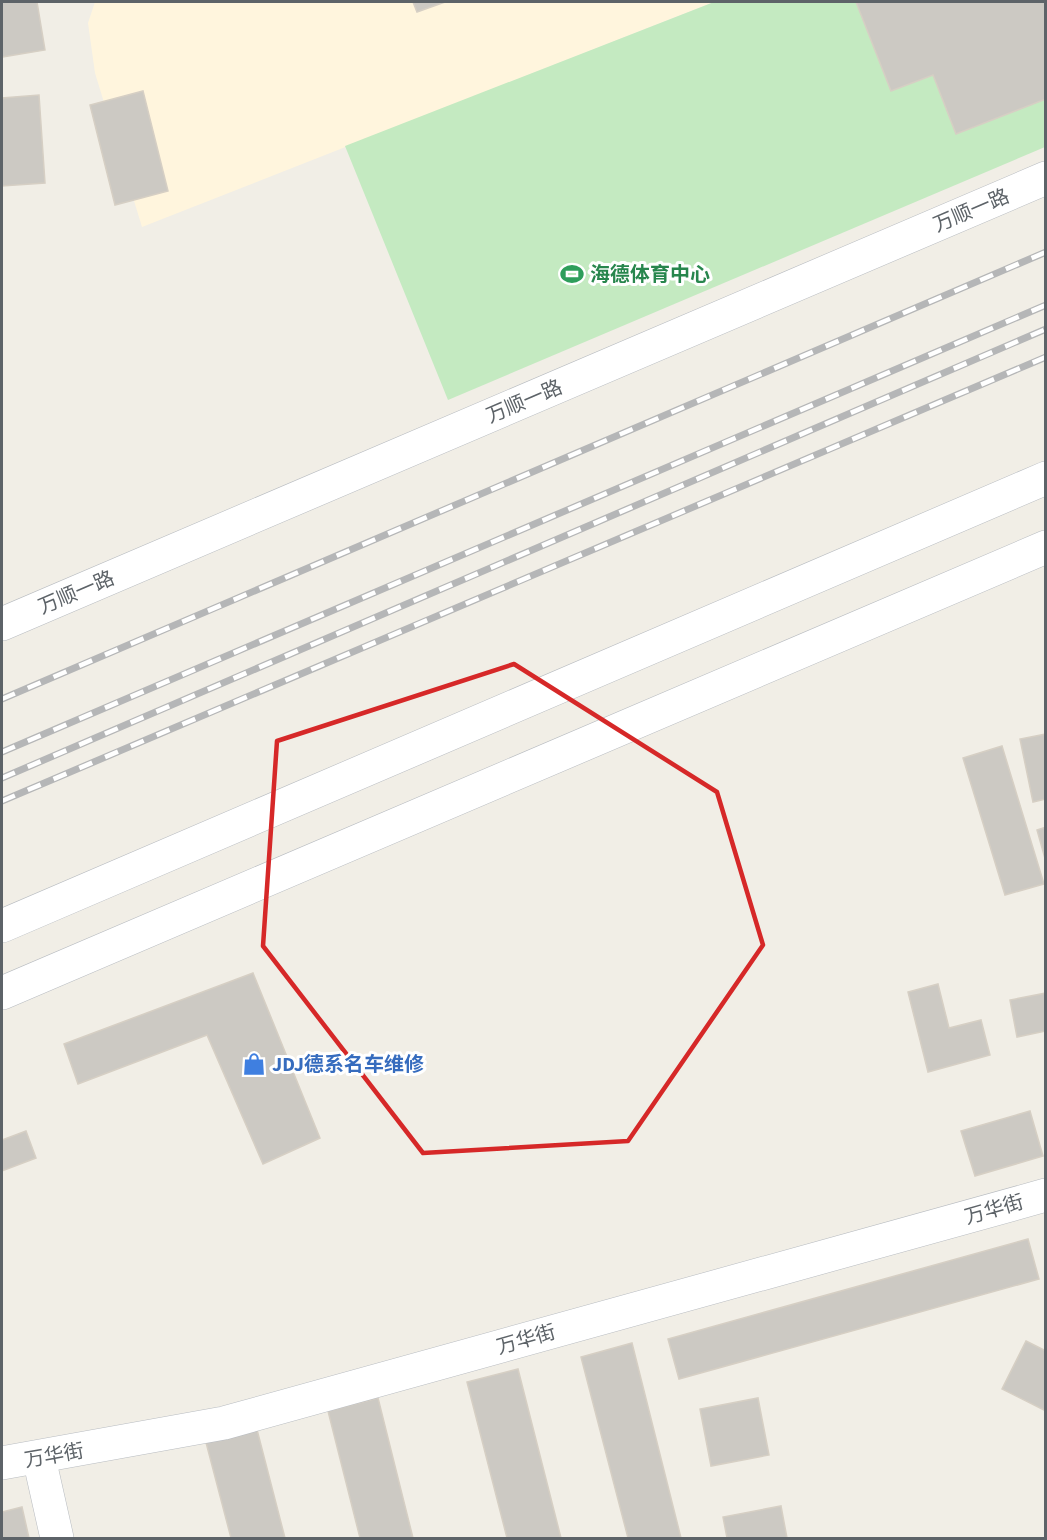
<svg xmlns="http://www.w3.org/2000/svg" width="1047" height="1540" font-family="'Source Sans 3','Noto Sans SC',sans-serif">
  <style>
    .commercial { fill: #fff5dd }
    .green { fill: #c4eac1 }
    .building { fill: #ccc9c3; stroke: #d6cfc4; stroke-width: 1.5 }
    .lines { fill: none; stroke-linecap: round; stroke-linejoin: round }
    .minor-casing { stroke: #b8bcc1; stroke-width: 34 }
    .minor { stroke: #fff; stroke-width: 33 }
    .rail-casing { stroke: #b5b6b7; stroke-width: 7 }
    .rail { stroke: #fff; stroke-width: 4.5; stroke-dasharray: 14; stroke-linecap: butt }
    .marked { fill: none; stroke: #d62828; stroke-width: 4.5; stroke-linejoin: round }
    .labels { text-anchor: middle; stroke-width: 6; stroke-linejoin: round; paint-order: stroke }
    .street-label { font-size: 20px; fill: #5d6368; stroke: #fff }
    .leisure-label { font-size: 20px; font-weight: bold; fill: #27864d; stroke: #fff; text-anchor: start }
    .shop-label { font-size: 20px; font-weight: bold; fill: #366cbe; stroke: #fff; text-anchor: start }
  </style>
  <rect width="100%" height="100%" fill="#f1eee6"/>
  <!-- commercial -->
  <path class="commercial" d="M95,2H714L142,227L95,73L88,23Z"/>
  <!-- green -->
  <path class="green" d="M714,2H1045V147L448,400L345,146Z"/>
  <!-- building -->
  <g class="building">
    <path d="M2,2H37L45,50L2,57Z"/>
    <path d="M413,2H445L417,12Z"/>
    <path d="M856,2H1046V99L956,134L933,75L891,91Z"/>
    <path d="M143,91L168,191L115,205L90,105Z"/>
    <path d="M39,95L45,183L2,186V98Z"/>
    <path d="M1046,734V799L1033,802L1020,739Z"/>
    <path d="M1002,746L1044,884L1005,895L963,758Z"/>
    <path d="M1046,827V862L1037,830Z"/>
    <path d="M253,973L320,1138L263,1164L207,1035L78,1084L64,1044Z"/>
    <path d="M938,984L949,1028L981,1020L990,1055L928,1072L908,992Z"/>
    <path d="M1046,993V1031L1017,1037L1010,1000Z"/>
    <path d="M1030,1111L1043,1156L975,1176L961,1131Z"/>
    <path d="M26,1131L36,1158L2,1171V1140Z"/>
    <path d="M1028,1239L1039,1279L679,1379L668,1339Z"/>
    <path d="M1026,1341L1046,1351V1411L1002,1389Z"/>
    <path d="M632,1343L681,1538H628L581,1357Z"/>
    <path d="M518,1369L561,1538H507L467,1382Z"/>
    <path d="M378,1398L413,1538H360L328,1411Z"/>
    <path d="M758,1398L769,1455L711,1466L700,1409Z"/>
    <path d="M254,1418L285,1538H231L203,1431Z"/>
    <path d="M781,1506L787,1538H727L723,1517Z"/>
    <path d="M22,1507L29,1538H2V1512Z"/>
  </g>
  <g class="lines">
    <!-- minor casing -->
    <g class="minor-casing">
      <g id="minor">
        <path d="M2,624L1046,178"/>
        <path d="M2,926L1046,478"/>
        <path d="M2,993L1046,547"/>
        <path d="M39,1458L57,1538"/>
        <path d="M2,1463L224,1423L1046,1195"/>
      </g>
    </g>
    <!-- minor -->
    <use href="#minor" class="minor"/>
    <!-- rail casing -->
    <g class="rail-casing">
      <g id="rail">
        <path d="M2,699L1046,252"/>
        <path d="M2,752L1046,305"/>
        <path d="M2,778L1046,329"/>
        <path d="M2,801L1046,357"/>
      </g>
    </g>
    <!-- rail -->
    <use href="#rail" class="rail"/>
  </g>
  <!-- marked area -->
  <path class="marked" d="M514,664L717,792L763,945L628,1141L423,1153L263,946L277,741Z"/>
  <!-- icons -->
  <defs>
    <g id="stadium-bare" transform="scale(1.8)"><path d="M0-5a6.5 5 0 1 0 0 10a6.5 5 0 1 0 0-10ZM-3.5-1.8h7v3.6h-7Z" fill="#2e9e5b" stroke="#fff" stroke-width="2.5" paint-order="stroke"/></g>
    <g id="shop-bare" transform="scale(1.8)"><path d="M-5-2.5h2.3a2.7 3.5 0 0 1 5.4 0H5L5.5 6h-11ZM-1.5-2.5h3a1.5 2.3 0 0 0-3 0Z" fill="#3f7fe0" stroke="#fff" stroke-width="2.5" paint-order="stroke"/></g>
  </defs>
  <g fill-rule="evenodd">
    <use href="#stadium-bare" x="572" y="274"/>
    <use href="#shop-bare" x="254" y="1064"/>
  </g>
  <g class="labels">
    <!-- street labels -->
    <g class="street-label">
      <text transform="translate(971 210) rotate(-23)" y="7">万顺一路</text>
      <text transform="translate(524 401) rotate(-23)" y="7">万顺一路</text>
      <text transform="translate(76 592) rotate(-23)" y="7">万顺一路</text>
      <text transform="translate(994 1209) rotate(-16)" y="7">万华街</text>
      <text transform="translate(526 1339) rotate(-16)" y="7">万华街</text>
      <text transform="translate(54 1455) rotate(-10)" y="7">万华街</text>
    </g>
    <!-- leisure labels -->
    <g class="leisure-label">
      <text x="590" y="281">海德体育中心</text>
    </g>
    <!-- shop labels -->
    <g class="shop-label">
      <text x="272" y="1071">JDJ德系名车维修</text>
    </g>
  </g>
  <!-- border -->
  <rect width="1047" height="1540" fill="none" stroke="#5d6368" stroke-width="6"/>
</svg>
